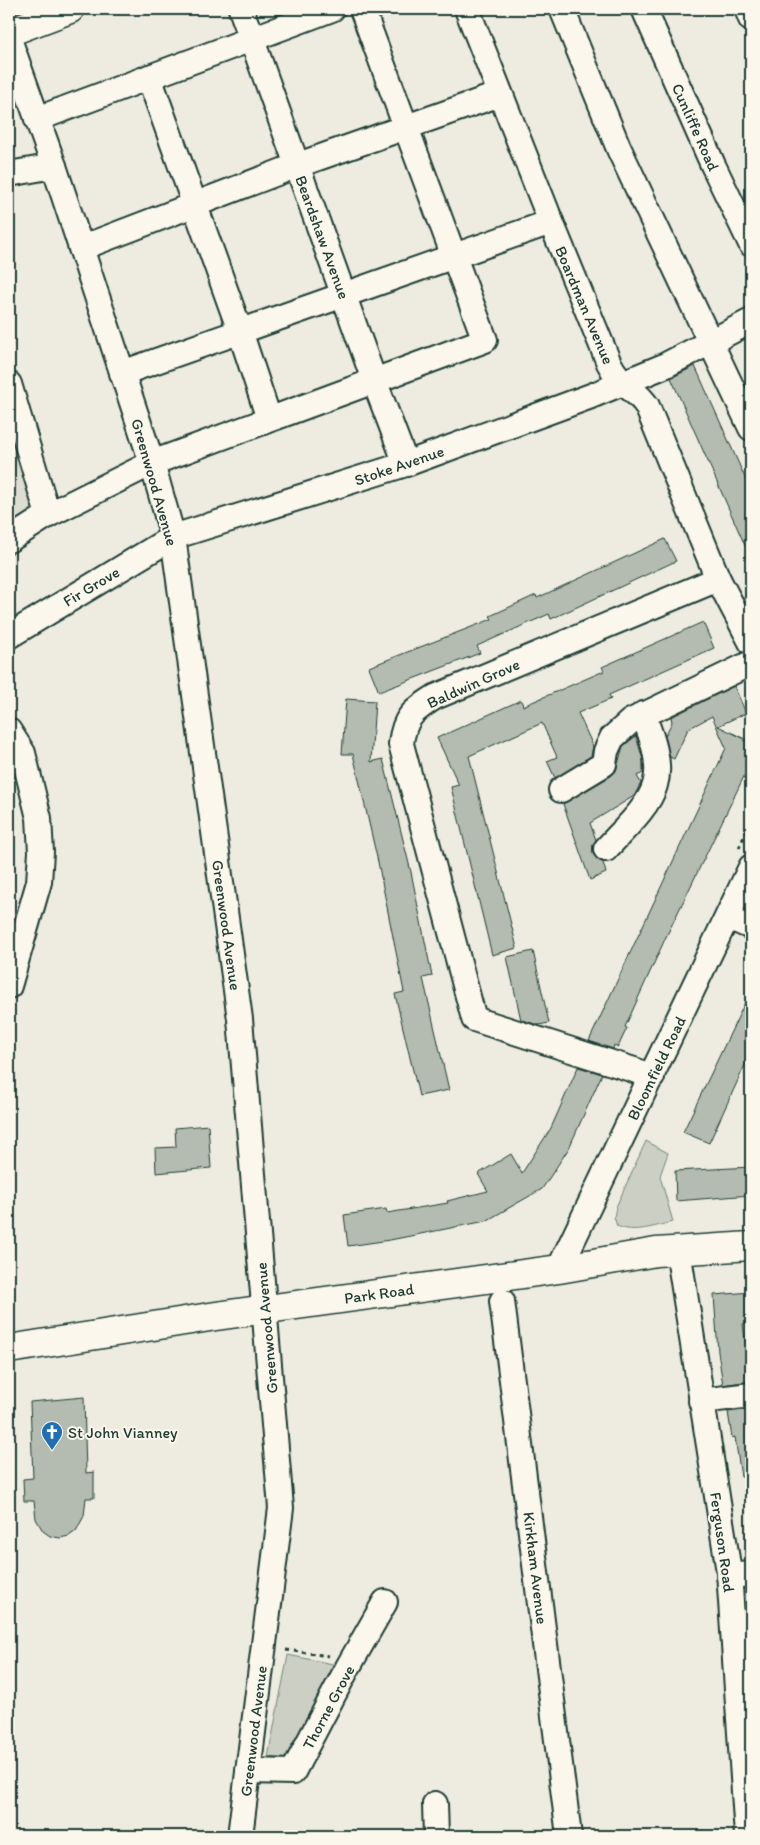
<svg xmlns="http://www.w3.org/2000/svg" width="760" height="1845" font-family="Itim,sans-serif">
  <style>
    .built { fill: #ddddd2 }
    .green { fill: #cbcfc4; stroke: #75867c }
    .building { fill: #b4bbb0; stroke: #1f3d34 }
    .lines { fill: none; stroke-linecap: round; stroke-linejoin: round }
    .minor-casing { stroke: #1f3d34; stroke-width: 28 }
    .major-casing { stroke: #1f3d34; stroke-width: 31 }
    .path { stroke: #1f3d34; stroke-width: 3; stroke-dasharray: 4 4; stroke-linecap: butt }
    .minor { stroke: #fbf7ec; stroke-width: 24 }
    .major { stroke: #fbf7ec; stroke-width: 28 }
    .labels { text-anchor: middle; stroke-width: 4; stroke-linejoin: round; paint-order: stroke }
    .street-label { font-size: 16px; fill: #1f3d34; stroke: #fbf7ec }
    .poi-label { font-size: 16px; fill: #1f3d34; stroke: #fbf7ec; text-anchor: start }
  </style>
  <rect width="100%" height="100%" fill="#eeece1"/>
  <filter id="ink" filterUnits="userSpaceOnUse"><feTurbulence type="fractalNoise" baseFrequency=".02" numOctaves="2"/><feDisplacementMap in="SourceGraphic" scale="10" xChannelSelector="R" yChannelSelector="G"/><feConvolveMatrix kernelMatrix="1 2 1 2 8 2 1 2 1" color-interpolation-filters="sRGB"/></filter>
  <g filter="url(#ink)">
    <!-- built -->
    <path class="built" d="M9,402L46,517L9,540Z"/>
    <!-- green -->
    <g class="green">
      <path d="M646,1141L668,1153L660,1176L673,1222C655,1226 634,1234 617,1226L614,1217L616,1207Z"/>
      <path d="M288,1655L343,1666L291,1759L268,1757Z"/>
    </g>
    <!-- building -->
    <g class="building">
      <path d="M695,366L751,491V559L671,378Z"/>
      <path d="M665,539L676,561L551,619L549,614L477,646L480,653L379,692L369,667L492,619L490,616L536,595L537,598Z"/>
      <path d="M703,622L714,648L609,695L611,699L578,713L593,746L591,756L555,778L547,761L557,757L542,723L469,756L517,948L492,955L451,787L459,785L437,738L521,700L523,706L604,671L602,667Z"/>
      <path d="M734,686L746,713L718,726L751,742V762L665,939L625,1027L627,1028L618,1047L614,1045L613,1049L589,1041L726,748L712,716L688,729L674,759L670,757L665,736L672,722L671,717Z"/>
      <path d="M346,699L375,701L371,762L383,759L411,872L432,976L423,978L449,1090L419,1096L395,994L404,992L378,862L353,754H342Z"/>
      <path d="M636,736L643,760V773L637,776L641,783L634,796L590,823L596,840L593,846V854L597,859L603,862L606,873L590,880L563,804L611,776L616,771L623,746Z"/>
      <path d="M533,951L549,1023L539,1025L521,1020L507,957Z"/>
      <path d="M751,990V1052L709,1143L683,1132Z"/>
      <path d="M578,1067L602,1074L569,1148L542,1189L486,1221L390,1240L348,1246L344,1215L386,1209L387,1213L448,1203L447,1201L488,1191L478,1174L511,1154L522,1173L551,1128Z"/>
      <path d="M208,1125L211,1168L156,1173L155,1148L176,1147L175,1128Z"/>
      <path d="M751,1167V1195L676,1201L675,1171Z"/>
      <path d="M751,1292V1323L743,1324L751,1381L723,1385L718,1352L714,1295Z"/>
      <path d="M84,1397L86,1473L94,1472V1498H86L84,1516L76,1531L69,1536L60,1538L50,1536L43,1531L36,1519L34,1501H24L23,1479L33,1478L30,1402Z"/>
      <path d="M751,1409V1477H741L735,1437L732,1438L728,1412Z"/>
    </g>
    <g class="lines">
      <!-- minor casing -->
      <g class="minor-casing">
        <g id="minor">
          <path d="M241,9L374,380L406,464"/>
          <path d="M467,9L551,222L609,363C620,386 635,388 647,406L718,579L751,642"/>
          <path d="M562,9L619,149L751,428"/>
          <path d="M644,9L713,165L751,244"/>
          <path d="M747,9L751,19"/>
          <path d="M9,39L54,166L152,463L173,537L240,1019L281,1508L240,1836"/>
          <path d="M149,77L240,331L269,419"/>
          <path d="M37,119L332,9"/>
          <path d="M9,174L54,166"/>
          <path d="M81,248L298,165L500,94"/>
          <path d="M122,373L551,222"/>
          <path d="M9,384L48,515L152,463L485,340L362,9"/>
          <path d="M9,540L48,515"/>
          <path d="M9,636L173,537L406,464L591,396L664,366L751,321"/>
          <path d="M9,731L23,753L39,818L41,852L39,882L9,986"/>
          <path d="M561,790L604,764L606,751L612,738L631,721L751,663"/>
          <path d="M606,849C622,831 649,807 655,785C662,763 651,735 643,714"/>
          <path d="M728,917L751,927"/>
          <path d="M652,1077L634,1070L474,1019L401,744C404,717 413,711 435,697L718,579"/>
          <path d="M678,1250L729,1572L747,1836"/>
          <path d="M559,1269L751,867"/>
          <path d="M502,1301L569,1836"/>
          <path d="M701,1401L751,1395"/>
          <path d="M729,1576L751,1574"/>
          <path d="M248,1771L293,1772L348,1667L385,1602"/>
          <path d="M435,1804L436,1836"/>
        </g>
      </g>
      <!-- major casing -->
      <g class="major-casing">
        <g id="major">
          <path d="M9,32L70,9"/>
          <path d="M9,1349L216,1316L559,1269L656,1252L751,1246"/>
        </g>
      </g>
      <!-- path -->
      <g class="path">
        <path d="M739,848L751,821"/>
        <path d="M286,1650L329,1656"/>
      </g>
      <!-- minor -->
      <use href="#minor" class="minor"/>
      <!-- major -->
      <use href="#major" class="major"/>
    </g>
  </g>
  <!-- icons -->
  <defs>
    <g id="church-pin" transform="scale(1.125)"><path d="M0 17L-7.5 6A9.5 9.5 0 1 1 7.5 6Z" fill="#1f6fb2" stroke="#fbf7ec"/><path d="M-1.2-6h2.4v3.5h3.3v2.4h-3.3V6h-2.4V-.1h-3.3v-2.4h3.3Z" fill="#fff"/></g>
  </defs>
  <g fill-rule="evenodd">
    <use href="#church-pin" x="52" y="1432"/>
  </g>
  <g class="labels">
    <!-- street labels -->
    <g class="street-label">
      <text transform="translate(696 127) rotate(66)" y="6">Cunliffe Road</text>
      <text transform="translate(323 237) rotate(70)" y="6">Beardshaw Avenue</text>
      <text transform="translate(585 305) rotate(67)" y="6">Boardman Avenue</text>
      <text transform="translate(399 465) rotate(-19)" y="6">Stoke Avenue</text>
      <text transform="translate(155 482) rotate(74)" y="6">Greenwood Avenue</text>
      <text transform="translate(91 586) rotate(-31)" y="6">Fir Grove</text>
      <text transform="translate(473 683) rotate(-24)" y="6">Baldwin Grove</text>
      <text transform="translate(227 925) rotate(82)" y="6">Greenwood Avenue</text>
      <text transform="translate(656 1068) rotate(-64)" y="6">Bloomfield Road</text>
      <text transform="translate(379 1293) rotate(-8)" y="6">Park Road</text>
      <text transform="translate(266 1328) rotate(-95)" y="6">Greenwood Avenue</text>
      <text transform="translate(723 1542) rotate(82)" y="6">Ferguson Road</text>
      <text transform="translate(536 1568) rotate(83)" y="6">Kirkham Avenue</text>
      <text transform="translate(328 1707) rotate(-62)" y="6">Thorne Grove</text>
      <text transform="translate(253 1731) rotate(-83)" y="6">Greenwood Avenue</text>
    </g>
    <!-- poi labels -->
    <g class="poi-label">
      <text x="68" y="1438">St John Vianney</text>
    </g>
  </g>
  <!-- margin -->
  <rect width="760" height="1845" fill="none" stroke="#fbf7ec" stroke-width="30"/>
  <rect x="15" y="15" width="730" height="1815" fill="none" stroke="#1f3d34" stroke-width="2" filter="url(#ink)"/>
</svg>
